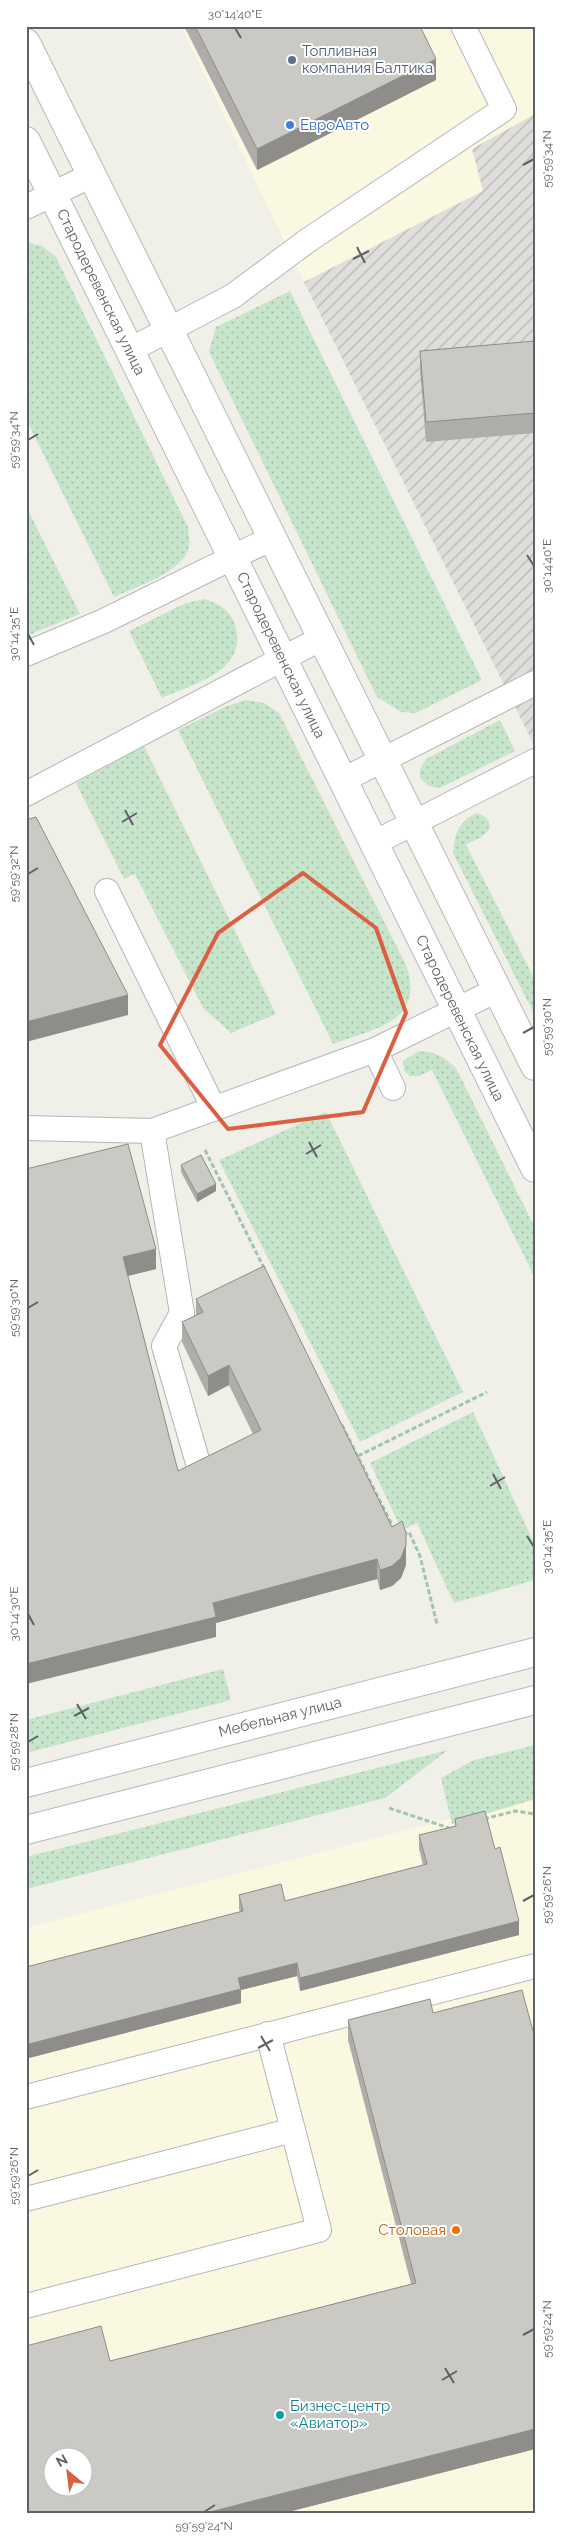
<svg xmlns="http://www.w3.org/2000/svg" width="561" height="2539" font-family="Raleway,sans-serif">
  <style>
    .commercial { fill: #fbf8e1; fill-rule: evenodd }
    .industrial { fill: url(#industrial-furrows) }
    .grass { fill: url(#grass-dots) }
    .lines { fill: none; stroke-linecap: round; stroke-linejoin: round }
    .lane-casing { stroke: #b5b6bb; stroke-width: 26 }
    .secondary-casing { stroke: #b6b8bd; stroke-width: 30 }
    .path { stroke: #a0c5af; stroke-width: 3; stroke-dasharray: 5 2.5; stroke-linecap: butt }
    .lane { stroke: #fff; stroke-width: 24 }
    .secondary { stroke: #fff; stroke-width: 28 }
    .wall { fill: #afada9 }
    .shaded-wall { fill: #8e8d89 }
    .building { fill: #cbc9c4; stroke: #8e8d89; fill-rule: evenodd }
    .marked { fill: none; stroke: #db5f42; stroke-width: 4; stroke-linejoin: round }
    .ticks { fill: none; stroke: #5f6166; stroke-width: 2 }
    .service-dot { fill: #5c6f8a; stroke: #fff; stroke-width: 2 }
    .shop-dot { fill: #3f7fe0; stroke: #fff; stroke-width: 2 }
    .food-dot { fill: #e8710a; stroke: #fff; stroke-width: 2 }
    .culture-dot { fill: #0f9aa8; stroke: #fff; stroke-width: 2 }
    .labels { text-anchor: middle; stroke-width: 4; stroke-linejoin: round; paint-order: stroke }
    .service-label { font-size: 15px; fill: #4e5e75; stroke: #fff; text-anchor: start }
    .shop-label { font-size: 15px; fill: #366cbe; stroke: #fff; text-anchor: start }
    .street-label { font-size: 15px; fill: #5f6166; stroke: #fff }
    .food-label { font-size: 15px; fill: #c56008; stroke: #fff; text-anchor: end }
    .culture-label { font-size: 15px; fill: #0d838f; stroke: #fff; text-anchor: start }
    .neatline { fill: none; stroke: #5f6166; stroke-width: 2 }
    .ticks-label { font-size: 12px; text-anchor: middle; fill: #5f6166 }
  </style>
  <defs>
    <pattern id="industrial-furrows" width="10" height="10" patternUnits="userSpaceOnUse" patternTransform="scale(1.25)"><rect width="10" height="10" fill="#dfdeda"/><path d="M-1 1l2-2M0 10L10 0M9 11l2-2" fill="none" stroke="#b8b7b5"/></pattern>
    <pattern id="grass-dots" width="8" height="8" patternUnits="userSpaceOnUse" patternTransform="scale(1.25)"><rect width="8" height="8" fill="#c7e5ca"/><path d="M2 2h.1M6 6h.1" fill="none" stroke="#a5bda8" stroke-width="1.8" stroke-linecap="round"/></pattern>
  </defs>
  <rect width="100%" height="100%" fill="#f0efe8"/>
  <!-- commercial -->
  <g class="commercial">
    <path d="M181,26H535V114L472,149L483,191L304,282Z"/>
    <path d="M535,1797V2513H26V1928ZM52,2456H82V2486H52Z"/>
  </g>
  <!-- industrial -->
  <path class="industrial" d="M535,114V747L304,282L483,191L472,149Z"/>
  <!-- grass -->
  <g class="grass">
    <path d="M27,242L42,246L56,257L188,527C188,532 190,541 189,546C185,572 135,587 114,597L26,419Z"/>
    <path d="M290,291L482,680L416,713L401,712L377,697L209,352L216,327Z"/>
    <path d="M26,506L80,614L26,636Z"/>
    <path d="M205,599C219,604 230,609 235,625C249,671 195,683 162,698L129,631L186,603Z"/>
    <path d="M246,700L264,703L279,713L406,965C426,1022 375,1028 333,1044L178,730L227,706Z"/>
    <path d="M500,720L515,751L440,788L429,786L420,778V769L426,759Z"/>
    <path d="M144,746L276,1014L231,1033L203,1008L135,874L124,879L76,783Z"/>
    <path d="M477,813C487,815 495,825 485,834C480,839 472,841 466,845L535,980V1016L453,853C454,834 459,821 477,813Z"/>
    <path d="M419,1051C436,1052 444,1057 456,1068L535,1228V1278L432,1070L419,1076H409L404,1070L403,1061Z"/>
    <path d="M326,1112L463,1392L360,1442L219,1160Z"/>
    <path d="M473,1412L535,1545V1580L454,1603L417,1523L402,1530L370,1463Z"/>
    <path d="M223,1669L231,1700L26,1753V1720Z"/>
    <path d="M535,1745V1799L452,1824L441,1778L474,1760Z"/>
    <path d="M448,1750L385,1798L26,1889V1857Z"/>
  </g>
  <g class="lines">
    <!-- lane casing -->
    <g class="lane-casing">
      <g id="lane">
        <path d="M26,207L92,175"/>
        <path d="M130,350L233,296L307,241L504,109L463,26"/>
        <path d="M26,654L104,621L272,538"/>
        <path d="M343,780L535,683"/>
        <path d="M26,794L322,638"/>
        <path d="M374,843L535,761"/>
        <path d="M107,891L214,1109"/>
        <path d="M375,1050L393,1088"/>
        <path d="M26,1128L152,1131L375,1050L497,990"/>
        <path d="M152,1131L182,1313L164,1346L198,1463"/>
        <path d="M26,2097L535,1966"/>
        <path d="M26,2199L293,2130"/>
        <path d="M26,2306L319,2230L268,2034"/>
      </g>
    </g>
    <!-- secondary casing -->
    <g class="secondary-casing">
      <g id="secondary">
        <path d="M26,43L535,1066"/>
        <path d="M26,141L535,1168"/>
        <path d="M26,1783L535,1652"/>
        <path d="M26,1830L535,1700"/>
      </g>
    </g>
    <!-- path -->
    <g class="path">
      <path d="M205,1150L265,1270"/>
      <path d="M342,1425L394,1529"/>
      <path d="M358,1456L487,1392"/>
      <path d="M403,1535L409,1532L420,1556L437,1624"/>
      <path d="M389,1808L449,1828"/>
      <path d="M484,1819L515,1811L535,1814"/>
    </g>
    <!-- lane -->
    <use href="#lane" class="lane"/>
    <!-- secondary -->
    <use href="#secondary" class="secondary"/>
  </g>
  <!-- wall -->
  <g class="wall">
    <path d="M184,26H420L436,80L257,170Z"/>
    <path d="M535,341V433L426,442L420,371V351Z"/>
    <path d="M181,1165L216,1191L197,1202L181,1172Z"/>
    <path d="M26,1169L156,1269L128,1276L178,1471L253,1434L229,1385L208,1396L182,1342V1322L196,1315V1299L406,1565L401,1578L392,1586L380,1590L377,1579L216,1623V1637Z"/>
    <path d="M455,1819L495,1849L519,1935L300,1991L297,1976L241,1990V2003L29,2058L26,2047V1967L240,1912L239,1909V1895L285,1901L423,1865L419,1849V1835L455,1826Z"/>
    <path d="M433,2013L533,2031L535,2033V2449L284,2513H26L110,2361L411,2284L348,2040V2020Z"/>
  </g>
  <!-- shaded-wall -->
  <g class="shaded-wall">
    <path d="M436,59V80L257,170V149Z"/>
    <path d="M128,995V1015L26,1042V1022Z"/>
    <path d="M216,1184V1191L197,1202V1194Z"/>
    <path d="M156,1249V1269L123,1277V1257Z"/>
    <path d="M229,1365V1385L208,1396V1376Z"/>
    <path d="M406,1533V1565L401,1578L392,1586L380,1590V1570Z"/>
    <path d="M377,1559V1579L216,1623V1637L26,1684V1664L213,1603Z"/>
    <path d="M519,1921V1935L300,1991V1978Z"/>
    <path d="M297,1963V1976L241,1990V2003L29,2058V2044L238,1978Z"/>
    <path d="M535,2429V2449L284,2513H206Z"/>
  </g>
  <!-- building -->
  <g class="building">
    <path d="M195,26H420L436,59L257,149Z"/>
    <path d="M535,341V413L426,422L420,351Z"/>
    <path d="M36,817L128,995L26,1022V820Z"/>
    <path d="M128,1144L156,1249L123,1257L178,1471L261,1430L229,1365L208,1376L182,1322L203,1312L196,1299L264,1266L392,1527L402,1521L406,1533V1545L401,1558L392,1566L380,1570L377,1559L213,1603L216,1617L26,1664V1169Z"/>
    <path d="M201,1155L216,1184L197,1194L181,1165Z"/>
    <path d="M485,1811L495,1849L500,1847L519,1921L300,1978L297,1963L238,1978L241,1989L29,2044L26,2033V1967L243,1911L239,1895L281,1884L285,1901L427,1864L419,1835L456,1826L455,1819Z"/>
    <path d="M522,1990L533,2031L535,2033V2429L206,2513H26V2346L101,2326L110,2361L416,2283L348,2020L430,1999L433,2013ZM52,2456H82V2486H52Z"/>
  </g>
  <!-- marked area -->
  <path class="marked" d="M303,873L376,928L406,1013L363,1112L228,1129L160,1045L218,933Z"/>
  <!-- ticks -->
  <path class="ticks" d="M235,28L241,38M523,165L534,159M357,247L365,263M353,259L369,251M28,440L38,434M527,555L534,566M28,634L34,645M125,810L133,825M122,822L137,813M28,874L38,868M523,1033L534,1027M309,1142L317,1157M306,1154L321,1145M28,1308L38,1302M493,1474L501,1489M490,1486L505,1477M527,1536L534,1547M28,1614L34,1625M77,1704L86,1719M74,1716L89,1708M28,1742L38,1736M523,1901L534,1895M261,2036L270,2051M258,2048L273,2040M28,2176L38,2170M523,2335L534,2329M445,2368L454,2383M442,2380L457,2371M204,2512L215,2505"/>
  <!-- markers -->
  <circle class="service-dot" cx="292" cy="60" r="5"/>
  <circle class="shop-dot" cx="290" cy="125" r="5"/>
  <circle class="food-dot" cx="456" cy="2230" r="5"/>
  <circle class="culture-dot" cx="280" cy="2415" r="5"/>
  <g class="labels">
    <!-- service labels -->
    <g class="service-label">
      <text x="302" y="56">Топливная<tspan x="302" dy="17">компания Балтика</tspan></text>
    </g>
    <!-- shop labels -->
    <g class="shop-label">
      <text x="300" y="130">ЕвроАвто</text>
    </g>
    <!-- street labels -->
    <g class="street-label">
      <text transform="translate(101 292) rotate(64)" y="5">Стародеревенская улица</text>
      <text transform="translate(281 655) rotate(64)" y="5">Стародеревенская улица</text>
      <text transform="translate(460 1018) rotate(64)" y="5">Стародеревенская улица</text>
      <text transform="translate(280 1717) rotate(-14)" y="5">Мебельная улица</text>
    </g>
    <!-- food labels -->
    <g class="food-label">
      <text x="446" y="2235">Столовая</text>
    </g>
    <!-- culture labels -->
    <g class="culture-label">
      <text x="290" y="2411">Бизнес-центр<tspan x="290" dy="17">«Авиатор»</tspan></text>
    </g>
  </g>
  <!-- border -->
  <rect width="561" height="2539" fill="none" stroke="#ffffff" stroke-width="55"/>
  <!-- north arrow -->
  <g transform="translate(68 2472) rotate(331)"><circle r="24" fill="#ffffff" stroke="#bfc0c2"/>
  <path d="M0-4L9 19L0 12L-9 19Z" fill="#db5f42"/>
  <text y="-8" font-size="14" font-weight="bold" text-anchor="middle" fill="#5f6166">N</text>
  </g>
  <rect x="28" y="28" width="506" height="2484" class="neatline"/>
  <g class="ticks-label">
    <text x="235" y="18">30°14'40"E</text>
    <text transform="translate(547 159) rotate(-90)" y="4">59°59'34"N</text>
    <text transform="translate(14 440) rotate(-90)" y="4">59°59'34"N</text>
    <text transform="translate(547 566) rotate(-90)" y="4">30°14'40"E</text>
    <text transform="translate(14 634) rotate(-90)" y="4">30°14'35"E</text>
    <text transform="translate(14 874) rotate(-90)" y="4">59°59'32"N</text>
    <text transform="translate(547 1027) rotate(-90)" y="4">59°59'30"N</text>
    <text transform="translate(14 1308) rotate(-90)" y="4">59°59'30"N</text>
    <text transform="translate(547 1547) rotate(-90)" y="4">30°14'35"E</text>
    <text transform="translate(14 1614) rotate(-90)" y="4">30°14'30"E</text>
    <text transform="translate(14 1742) rotate(-90)" y="4">59°59'28"N</text>
    <text transform="translate(547 1895) rotate(-90)" y="4">59°59'26"N</text>
    <text transform="translate(14 2176) rotate(-90)" y="4">59°59'26"N</text>
    <text transform="translate(547 2329) rotate(-90)" y="4">59°59'24"N</text>
    <text x="204" y="2530">59°59'24"N</text>
  </g>
</svg>
